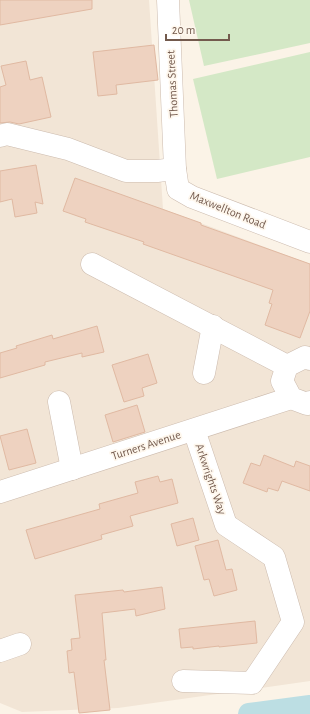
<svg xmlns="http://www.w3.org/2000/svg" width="310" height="714" font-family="'Alegreya Sans',sans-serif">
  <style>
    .residential { fill: #f2e5d6 }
    .green { fill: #d4e8c6 }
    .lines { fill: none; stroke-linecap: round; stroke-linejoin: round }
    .canal { stroke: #bcdee3; stroke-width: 22 }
    .building { fill: #eed2c0; stroke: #e0b9a2 }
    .minor-casing { stroke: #ccbbae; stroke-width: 23 }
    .minor { stroke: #fff; stroke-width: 22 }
    .labels { text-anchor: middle; stroke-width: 3.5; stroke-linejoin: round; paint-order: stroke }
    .street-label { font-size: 12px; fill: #735a4d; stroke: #fef7ed }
  </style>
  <rect width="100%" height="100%" fill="#fbf3e7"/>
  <!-- residential -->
  <path class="residential" d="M0,0H149L163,209L310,264V681L118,708L22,712L0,703Z"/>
  <!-- green -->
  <g class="green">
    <path d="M189,0H310V43L204,66Z"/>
    <path d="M310,52V157L217,179L193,79Z"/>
  </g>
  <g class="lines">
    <!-- canal -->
    <path class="canal" d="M249,714L310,706"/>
  </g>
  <!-- building -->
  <g class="building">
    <path d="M0,0H92V9L0,25Z"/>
    <path d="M154,45L158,80L116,85L117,94L98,96L93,52Z"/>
    <path d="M26,61L30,80L42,77L51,117L19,124L10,122L0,123V87L6,85L1,66Z"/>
    <path d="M36,165L43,204L35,202L37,213L15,217L12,199L0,202V171Z"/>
    <path d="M75,178L201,223V225L310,264V311L300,338L265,325L272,304L269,303L273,290L143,244L144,242L85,222L86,219L63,211Z"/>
    <path d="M97,326L104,352L82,357V353L45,362V365L0,378V353L17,348L16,346L52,335L53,339Z"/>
    <path d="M148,354L157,383L142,388L144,396L124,402L112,365Z"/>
    <path d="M137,405L145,432L113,442L105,415Z"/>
    <path d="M27,429L36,463L9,470L0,436Z"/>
    <path d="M264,455L294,467L296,461L310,466V491L282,481L278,491L268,488L267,492L243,483L251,463L260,466Z"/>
    <path d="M158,476L160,482L172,479L178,503L130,516L133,526L101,535L102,539L35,559L26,530L100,509L99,504L138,493L135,482Z"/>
    <path d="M193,518L199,540L177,546L171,524Z"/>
    <path d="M218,540L226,570L232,569L237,590L214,596L209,579L204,580L195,546Z"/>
    <path d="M162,587L165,609L136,616L135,609L102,613L106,660H104L110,710L79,713L74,672L69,673L67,651L72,650L71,639L80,638L75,595L123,590L124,592Z"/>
    <path d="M255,621L257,643L219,647V646L193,649V647L181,648L179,629Z"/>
  </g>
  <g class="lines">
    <!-- minor casing -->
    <g class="minor-casing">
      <g id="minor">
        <path d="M168,0L175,169"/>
        <path d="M0,136L7,134L68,149L126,171H157L175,169L178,189L192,197L310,242"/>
        <path d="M92,264L287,366"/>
        <path d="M310,359L305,357L287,366L282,381L291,398L307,404L310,402"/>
        <path d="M204,373L213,326"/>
        <path d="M59,402L72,469"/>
        <path d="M0,492L291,398"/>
        <path d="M0,651L20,644"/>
        <path d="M183,681L252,683L293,622L274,557L226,525L194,430"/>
      </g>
    </g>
    <!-- minor -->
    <use href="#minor" class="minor"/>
  </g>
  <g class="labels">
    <!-- street labels -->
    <g class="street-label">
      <text transform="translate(172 84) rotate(-93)" y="4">Thomas Street</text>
      <text transform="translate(228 210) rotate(22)" y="4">Maxwellton Road</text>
      <text transform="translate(146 445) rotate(-18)" y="4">Turners Avenue</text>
      <text transform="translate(211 479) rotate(71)" y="4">Arkwrights Way</text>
    </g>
  </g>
  <!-- scale -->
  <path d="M166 34v6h63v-6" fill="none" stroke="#735a4d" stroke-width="2"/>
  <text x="172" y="34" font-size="12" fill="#735a4d" stroke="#fef7ed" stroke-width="3" paint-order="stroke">20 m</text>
</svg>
